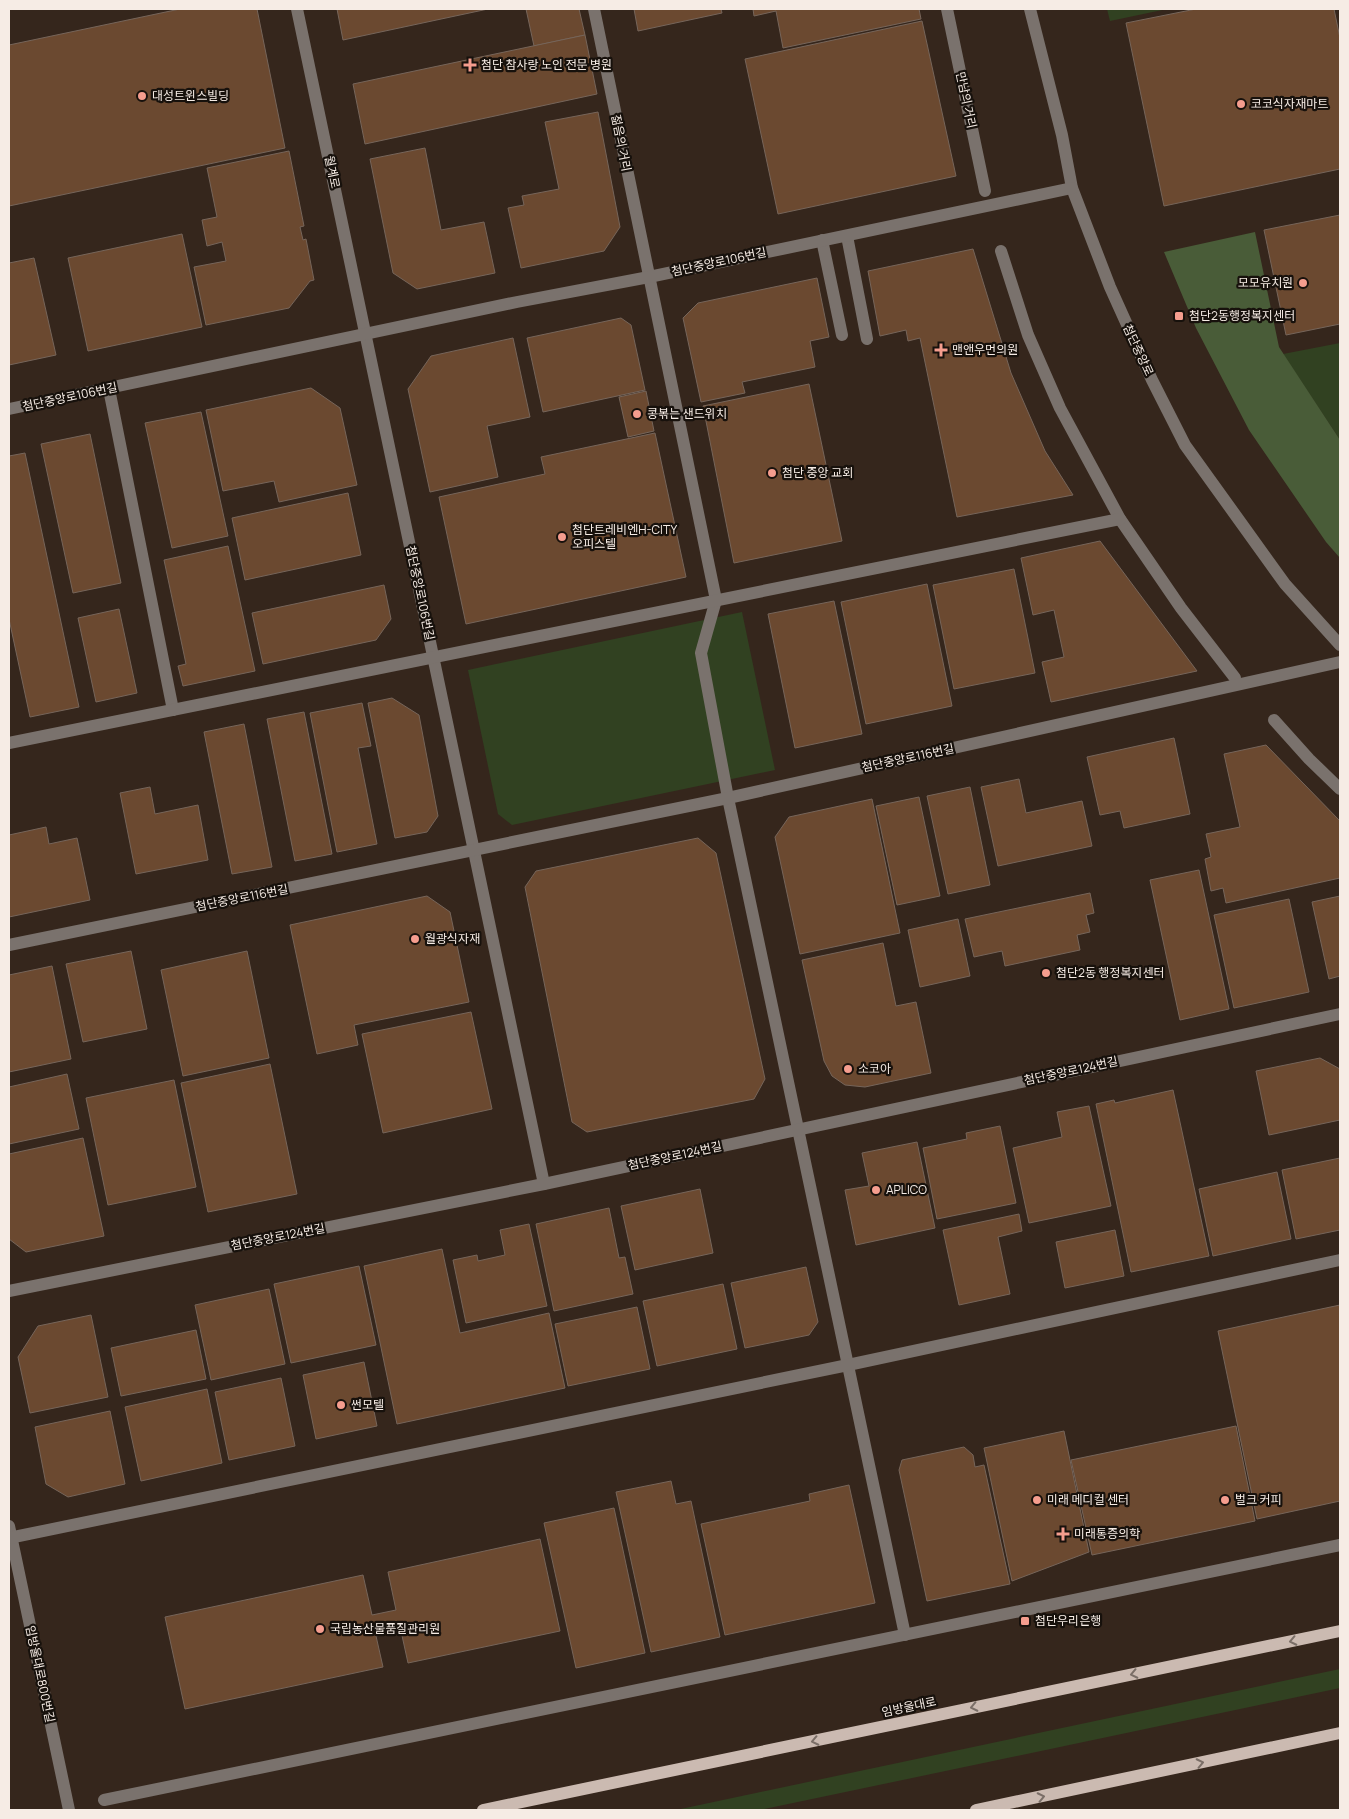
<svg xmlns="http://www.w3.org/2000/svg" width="1349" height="1819" font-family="Manrope,'Noto Sans KR',sans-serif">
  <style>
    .green { fill: #314121 }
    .forest { fill: #495c38 }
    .building { fill: #6b4930; stroke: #76655a }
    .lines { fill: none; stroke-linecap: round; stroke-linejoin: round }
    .minor { stroke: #7a726d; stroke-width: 12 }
    .major { stroke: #cbbab1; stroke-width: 12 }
    .oneway { stroke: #7a6e67 }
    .poi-dot { fill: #f59d8e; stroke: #17110c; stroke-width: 2 }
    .labels { text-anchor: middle; stroke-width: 4.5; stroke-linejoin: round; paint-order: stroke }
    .poi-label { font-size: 12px; fill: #f6ece5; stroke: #17110c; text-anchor: start }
    .street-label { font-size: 12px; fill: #f6ece5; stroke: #17110c }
  </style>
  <rect width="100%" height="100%" fill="#35261c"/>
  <!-- green -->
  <g class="green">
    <path d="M1107,9H1167L1110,21Z"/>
    <path d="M1340,343V440L1283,354Z"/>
    <path d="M742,612L775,770L512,825L498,814L468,670Z"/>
    <path d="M1340,1669V1688L760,1810H676Z"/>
  </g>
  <!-- forest -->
  <path class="forest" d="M1255,232L1279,347L1340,440V558L1326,542L1249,430L1196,328L1164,252Z"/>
  <!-- building -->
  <g class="building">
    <path d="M180,9H257L285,148L9,206V45Z"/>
    <path d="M337,9H488L343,40Z"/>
    <path d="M526,9H579L585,35L534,46Z"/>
    <path d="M634,9H721L722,13L638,31Z"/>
    <path d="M753,9H919L921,19L783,48L776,11L754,16Z"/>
    <path d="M1196,9H1334L1340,38V169L1164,206L1126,23Z"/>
    <path d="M922,21L956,176L778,214L745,59Z"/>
    <path d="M585,35L597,94L365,144L353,84Z"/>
    <path d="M598,112L620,227L604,251L521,268L508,208L524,205L522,196L559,189L545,122Z"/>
    <path d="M425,148L441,230L484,222L495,273L417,289L393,273L370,159Z"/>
    <path d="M289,151L304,226L300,227L303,240L306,239L314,280L310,281L289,308L206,325L194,267L226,261L222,242L207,246L202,220L217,217L207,168Z"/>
    <path d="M1340,215V324L1286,335L1264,230Z"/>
    <path d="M182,234L202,327L88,351L68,258Z"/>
    <path d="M973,249L1011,373L1045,451L1073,495L957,517L920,338L908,341L906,330L880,336L868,271Z"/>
    <path d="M34,258L56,355L9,365V263Z"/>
    <path d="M817,278L829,337L810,341L815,367L742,382L745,393L701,402L683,318L698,303Z"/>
    <path d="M621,318L631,325L645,390L543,412L527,338Z"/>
    <path d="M513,338L530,417L487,426L498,477L430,492L408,389L431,356Z"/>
    <path d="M809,384L842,541L734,563L703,406Z"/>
    <path d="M311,388L340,408L357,485L279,502L274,481L223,491L206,410Z"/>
    <path d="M646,391L654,431L628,437L619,397Z"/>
    <path d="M201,412L228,536L172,548L145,423Z"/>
    <path d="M655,433L686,577L466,624L439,497L545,474L541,457Z"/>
    <path d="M90,434L121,583L73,593L41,444Z"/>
    <path d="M25,453L79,707L30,717L9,619V456Z"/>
    <path d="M348,493L361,555L245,580L232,518Z"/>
    <path d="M1100,541L1197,671L1051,702L1042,662L1064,657L1054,610L1033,615L1021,558Z"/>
    <path d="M228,546L255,671L183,686L178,666L186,664L164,560Z"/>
    <path d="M1014,569L1035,673L954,689L933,585Z"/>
    <path d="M927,584L952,706L866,724L841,602Z"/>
    <path d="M384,585L391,619L376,640L263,664L252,613Z"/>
    <path d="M834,601L862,734L795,748L768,614Z"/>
    <path d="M119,609L137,693L96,702L78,618Z"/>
    <path d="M392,698L419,715L438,816L427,832L395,838L368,703Z"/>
    <path d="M362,703L371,746L358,748L377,844L337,852L310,713Z"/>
    <path d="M304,712L332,854L295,861L267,719Z"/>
    <path d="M244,724L272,867L232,874L204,732Z"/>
    <path d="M1174,738L1190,814L1124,828L1120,811L1100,815L1087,757Z"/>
    <path d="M1266,745L1340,821V878L1226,903L1223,888L1211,891L1205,859L1211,857L1206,834L1240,827L1224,754Z"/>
    <path d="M1019,779L1026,813L1082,801L1092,846L998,866L981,787Z"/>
    <path d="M150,787L155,814L198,805L208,860L136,874L120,793Z"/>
    <path d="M970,787L990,885L948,894L927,796Z"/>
    <path d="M919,797L940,896L897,905L876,806Z"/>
    <path d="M872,799L900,933L800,954L775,837L789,817Z"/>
    <path d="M46,827L49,844L77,838L90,900L9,917V835Z"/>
    <path d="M698,838L716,853L765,1079L754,1099L587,1132L572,1122L525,887L536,871Z"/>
    <path d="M1199,870L1229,1009L1180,1020L1150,880Z"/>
    <path d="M1090,893L1094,913L1086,915L1090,932L1077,935L1080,950L1005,966L1002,951L974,957L965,919Z"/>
    <path d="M427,896L450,912L469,1002L354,1025L358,1045L317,1054L290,925Z"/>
    <path d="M1340,896V976L1329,979L1312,902Z"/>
    <path d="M1289,899L1309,992L1234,1008L1214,915Z"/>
    <path d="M958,919L970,976L920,987L908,930Z"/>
    <path d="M883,943L896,1006L916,1002L931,1073L865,1087L845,1085L832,1076L824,1061L802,960Z"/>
    <path d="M131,951L147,1029L83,1042L66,964Z"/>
    <path d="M247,951L269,1058L183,1076L161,970Z"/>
    <path d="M52,966L71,1059L9,1072V975Z"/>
    <path d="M471,1012L492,1109L383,1133L362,1034Z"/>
    <path d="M1320,1058L1340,1069V1120L1269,1135L1256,1071Z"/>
    <path d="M270,1064L297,1194L208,1212L181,1083Z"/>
    <path d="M67,1074L79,1129L9,1144V1087Z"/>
    <path d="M174,1080L196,1187L108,1205L86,1098Z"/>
    <path d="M1173,1090L1209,1256L1131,1272L1096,1104L1114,1100L1115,1103Z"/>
    <path d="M1089,1106L1111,1206L1029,1223L1013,1148L1062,1137L1057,1112Z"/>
    <path d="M1000,1126L1016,1203L937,1219L923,1148L967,1139L966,1133Z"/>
    <path d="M83,1138L104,1236L26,1252L9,1239V1154Z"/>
    <path d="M917,1142L935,1228L856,1245L845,1190L869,1186L862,1153Z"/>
    <path d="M1340,1158V1230L1296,1239L1282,1170Z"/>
    <path d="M1277,1172L1291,1239L1213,1256L1199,1189Z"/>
    <path d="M700,1189L713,1253L635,1270L621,1206Z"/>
    <path d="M609,1208L619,1258L625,1257L633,1294L554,1311L536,1224Z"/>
    <path d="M1019,1214L1022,1231L998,1237L1010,1294L959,1305L943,1230Z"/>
    <path d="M529,1224L547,1306L466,1323L453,1260L477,1255L478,1261L505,1255L500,1230Z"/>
    <path d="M1115,1230L1124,1276L1065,1288L1056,1242Z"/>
    <path d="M442,1249L460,1333L549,1313L565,1388L397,1424L364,1266Z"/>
    <path d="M359,1266L376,1345L291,1363L274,1284Z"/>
    <path d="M806,1267L818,1322L809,1335L745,1348L731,1283Z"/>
    <path d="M723,1284L737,1349L657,1366L643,1301Z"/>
    <path d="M269,1289L285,1364L211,1380L195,1305Z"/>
    <path d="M1340,1305V1501L1257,1519L1218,1331Z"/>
    <path d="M637,1307L650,1369L568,1386L555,1324Z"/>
    <path d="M91,1315L108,1397L30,1413L18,1357L38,1326Z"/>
    <path d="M196,1330L206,1379L121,1396L111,1348Z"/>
    <path d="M364,1362L377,1426L316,1439L303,1375Z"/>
    <path d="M281,1378L295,1446L229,1460L215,1392Z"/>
    <path d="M207,1389L222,1463L141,1481L125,1407Z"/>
    <path d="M110,1411L125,1484L68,1497L46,1484L35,1427Z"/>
    <path d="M1236,1426L1255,1521L1092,1555L1071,1460Z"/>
    <path d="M1064,1431L1089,1552L1012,1581L984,1448Z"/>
    <path d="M964,1447L973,1455L975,1467L984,1465L1010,1584L927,1601L899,1470L902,1460Z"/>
    <path d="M671,1481L676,1504L691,1501L720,1637L651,1652L616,1492Z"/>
    <path d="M849,1485L875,1603L725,1635L701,1524L810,1501L809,1494Z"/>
    <path d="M614,1508L645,1653L576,1668L544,1523Z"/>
    <path d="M540,1539L560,1631L408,1663L401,1631L376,1636L383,1667L185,1709L165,1617L363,1575L372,1615L396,1610L388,1572Z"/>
  </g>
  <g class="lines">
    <!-- minor -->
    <g class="minor">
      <path d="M297,9L544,1184"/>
      <path d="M594,9L716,600L701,653L728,798L905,1635"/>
      <path d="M947,9L985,191"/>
      <path d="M1030,9L1062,135L1072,188L1110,287L1152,380L1185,445L1285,584L1340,645"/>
      <path d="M847,236L867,339"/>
      <path d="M822,240L842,335"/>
      <path d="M1001,251L1028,335L1060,408L1120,519L1181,608L1235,678"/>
      <path d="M109,389L173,710"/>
      <path d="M9,409L517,302L649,277L1072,188"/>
      <path d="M1274,720L1309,759L1340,789"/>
      <path d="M9,743L1120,519"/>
      <path d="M9,945L728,798L1340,662"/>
      <path d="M9,1291L544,1184L1340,1014"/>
      <path d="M9,1526L69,1810"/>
      <path d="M9,1538L848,1365L1340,1260"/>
      <path d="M104,1800L1340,1545"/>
    </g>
    <!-- major -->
    <g class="major">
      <path d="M483,1810L1340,1631"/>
      <path d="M976,1810L1340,1733"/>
    </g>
  </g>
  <!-- one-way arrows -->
  <defs><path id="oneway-chevron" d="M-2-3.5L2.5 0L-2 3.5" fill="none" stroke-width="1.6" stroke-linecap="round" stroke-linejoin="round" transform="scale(1.25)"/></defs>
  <g class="oneway">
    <use href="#oneway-chevron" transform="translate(1293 1641) rotate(168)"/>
    <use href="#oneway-chevron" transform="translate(1134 1674) rotate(168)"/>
    <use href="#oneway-chevron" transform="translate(974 1707) rotate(168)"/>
    <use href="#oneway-chevron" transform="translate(815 1741) rotate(168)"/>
    <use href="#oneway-chevron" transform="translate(1200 1763) rotate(-12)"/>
    <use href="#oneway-chevron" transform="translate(1041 1797) rotate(-12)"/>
  </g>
  <!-- markers -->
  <g class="poi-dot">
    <path d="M467.5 57.5h5v5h5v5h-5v5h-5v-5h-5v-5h5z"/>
    <circle cx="142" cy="96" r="5"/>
    <circle cx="1241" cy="104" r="5"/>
    <circle cx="1303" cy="283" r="5"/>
    <rect x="1174" y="311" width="10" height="10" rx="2.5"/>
    <path d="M938.5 342.5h5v5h5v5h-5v5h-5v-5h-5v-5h5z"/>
    <circle cx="637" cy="414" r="5"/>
    <circle cx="772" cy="473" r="5"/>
    <circle cx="562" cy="537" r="5"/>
    <circle cx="415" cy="939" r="5"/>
    <circle cx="1046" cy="973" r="5"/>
    <circle cx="848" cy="1069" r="5"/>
    <circle cx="876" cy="1190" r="5"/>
    <circle cx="341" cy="1405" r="5"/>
    <circle cx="1037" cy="1500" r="5"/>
    <circle cx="1225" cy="1500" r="5"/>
    <path d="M1060.5 1526.5h5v5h5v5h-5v5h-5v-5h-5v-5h5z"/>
    <rect x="1020" y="1616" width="10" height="10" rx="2.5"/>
    <circle cx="320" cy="1629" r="5"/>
  </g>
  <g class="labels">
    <!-- poi labels -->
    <g class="poi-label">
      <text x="481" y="69">첨단 참사랑 노인 전문 병원</text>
      <text x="152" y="100">대성트윈스빌딩</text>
      <text x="1251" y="108">코코식자재마트</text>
      <text x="1293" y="287" text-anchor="end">모모유치원</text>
      <text x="1189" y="320">첨단2동행정복지센터</text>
      <text x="952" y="354">맨앤우먼의원</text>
      <text x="647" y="418">콩볶는 샌드위치</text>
      <text x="782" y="477">첨단 중앙 교회</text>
      <text x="572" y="534">첨단트레비엔H-CITY<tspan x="572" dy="14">오피스텔</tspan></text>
      <text x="425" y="943">월광식자재</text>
      <text x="1056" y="977">첨단2동 행정복지센터</text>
      <text x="858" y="1073">소코아</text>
      <text x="886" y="1194">APLICO</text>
      <text x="351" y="1409">썬모텔</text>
      <text x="1047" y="1504">미래 메디컬 센터</text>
      <text x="1235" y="1504">벌크 커피</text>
      <text x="1074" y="1538">미래통증의학</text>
      <text x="1035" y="1625">첨단우리은행</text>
      <text x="330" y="1633">국립농산물품질관리원</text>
    </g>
    <!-- street labels -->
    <g class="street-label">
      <text transform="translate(966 100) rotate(78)" y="4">만남의 거리</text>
      <text transform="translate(621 143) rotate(79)" y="4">젊음의 거리</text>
      <text transform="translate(332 172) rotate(78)" y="4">월계로</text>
      <text transform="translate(719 262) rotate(-12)" y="4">첨단중앙로106번길</text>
      <text transform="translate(1138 350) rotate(65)" y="4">첨단중앙로</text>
      <text transform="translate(70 397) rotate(-12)" y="4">첨단중앙로106번길</text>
      <text transform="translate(420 593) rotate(78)" y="4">첨단중앙로106번길</text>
      <text transform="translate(908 758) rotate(-12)" y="4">첨단중앙로116번길</text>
      <text transform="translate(242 898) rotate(-11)" y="4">첨단중앙로116번길</text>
      <text transform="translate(1071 1071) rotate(-12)" y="4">첨단중앙로124번길</text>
      <text transform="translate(675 1156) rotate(-12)" y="4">첨단중앙로124번길</text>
      <text transform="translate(278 1237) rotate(-11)" y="4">첨단중앙로124번길</text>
      <text transform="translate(40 1674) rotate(78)" y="4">임방울대로800번길</text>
      <text transform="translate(909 1707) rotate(-12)" y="4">임방울대로</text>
    </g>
  </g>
  <!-- border -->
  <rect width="1349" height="1819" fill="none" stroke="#f6ece5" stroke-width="20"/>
</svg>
